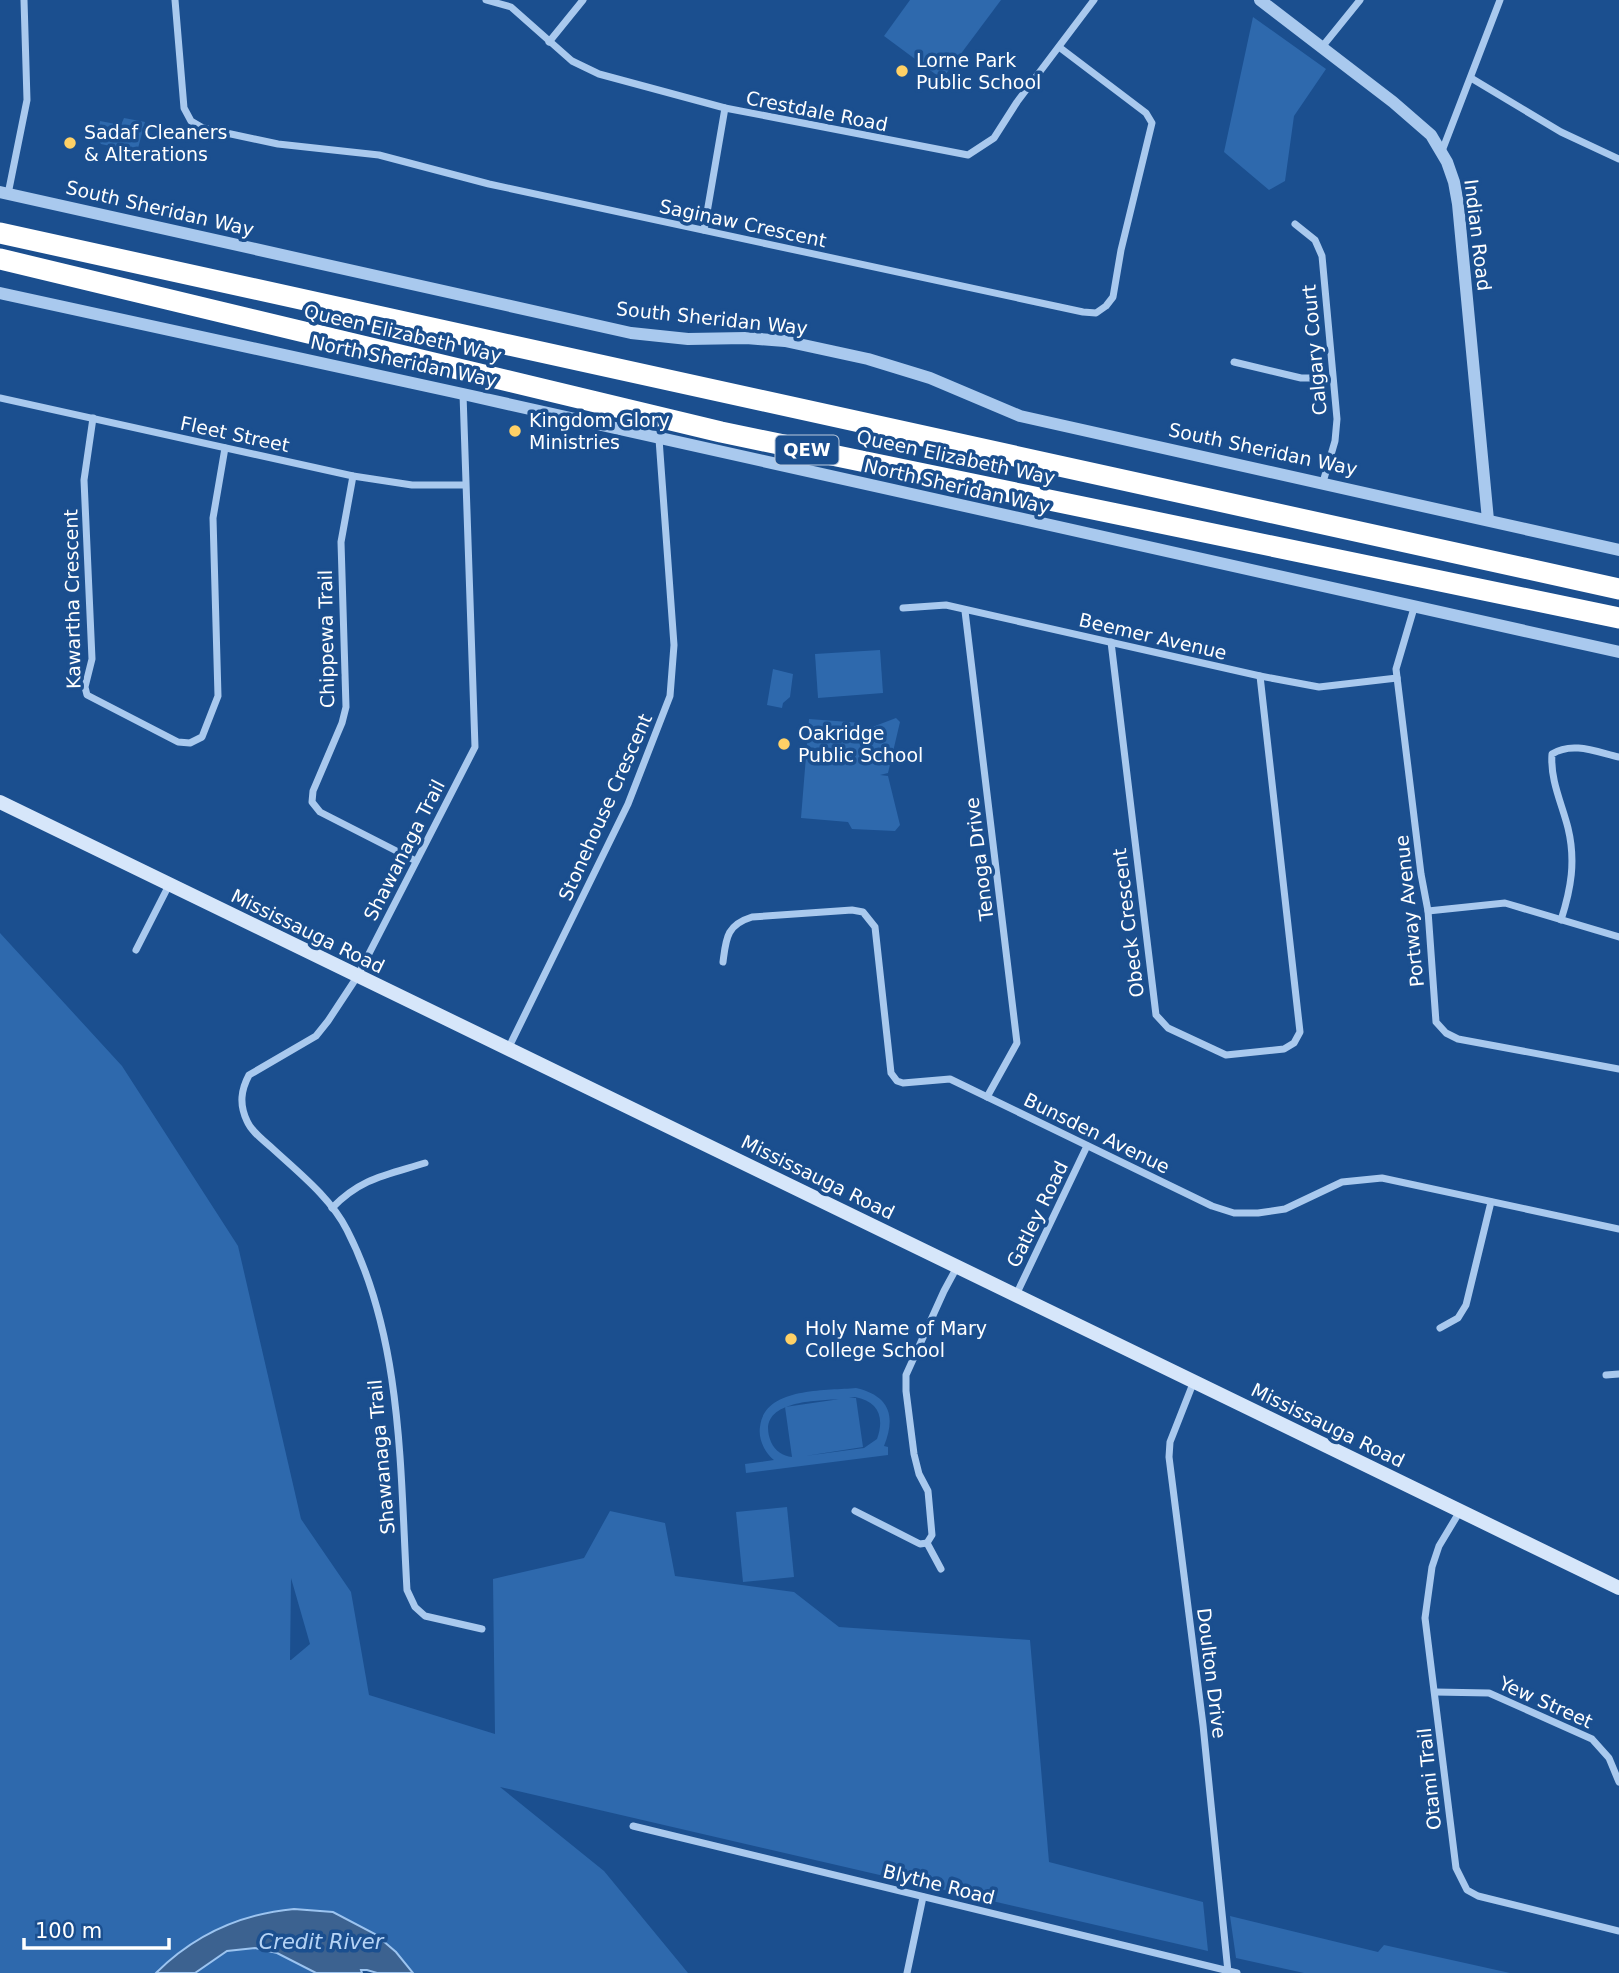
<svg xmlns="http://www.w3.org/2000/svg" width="1619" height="1973" font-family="'DejaVu Sans',sans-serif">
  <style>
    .green { fill: #2e69ad; fill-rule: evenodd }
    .water { fill: #3c6290; stroke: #9cc4f0; stroke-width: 2 }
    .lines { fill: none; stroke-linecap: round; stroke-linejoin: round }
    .minor { stroke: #a9c9ee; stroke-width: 7 }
    .tertiary { stroke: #a9c9ee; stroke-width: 12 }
    .secondary { stroke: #d6e6fa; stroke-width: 14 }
    .motorway { stroke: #fff; stroke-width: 21 }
    .poi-dot { fill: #ffd166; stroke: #1b4f8f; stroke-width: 2.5 }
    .labels { text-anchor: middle; stroke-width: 7; stroke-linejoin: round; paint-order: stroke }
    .shield { fill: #1b4f8f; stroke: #bbcadd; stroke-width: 2 }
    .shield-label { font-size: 18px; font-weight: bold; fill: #fff }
    .poi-label { font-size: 19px; fill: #fff; stroke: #1b4f8f; text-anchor: start }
    .street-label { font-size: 19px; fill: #fff; stroke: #1b4f8f }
    .water-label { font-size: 21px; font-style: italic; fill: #b5d3f5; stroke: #1b4f8f }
  </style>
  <rect width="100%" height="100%" fill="#1b4f8f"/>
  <!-- green -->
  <g class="green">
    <path d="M910,0H1001L942,79L884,36Z"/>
    <path d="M1253,17L1326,69L1294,116L1285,181L1269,190L1224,152Z"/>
    <path d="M124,118L145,122L137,152L101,144L97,138L100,121L121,125Z"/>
    <path d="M880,650L883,693L818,698L815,654Z"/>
    <path d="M773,669L793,674L790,697L783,703L782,708L767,705Z"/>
    <path d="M896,718L900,722L888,773L880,775L888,776L900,825L895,831L852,829L848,822L801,818L809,719L862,723V731Z"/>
    <path d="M0,933L122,1066L238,1246L301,1519L351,1592L369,1695L495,1734L493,1579L584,1558L610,1511L665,1523L675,1576L794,1592L839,1627L1030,1640L1049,1862L1203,1902L1208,1951L500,1787L604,1871L688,1973H413L396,1952L347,1973H0ZM291,1578L310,1644L291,1660H290Z"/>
    <path d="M856,1388C890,1396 896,1416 884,1446L888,1447V1455L746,1473L745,1464L774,1460C765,1453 758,1439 760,1427C764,1387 825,1391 856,1388ZM855,1397C878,1401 885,1417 877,1439L864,1448L805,1456L863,1447L856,1398H849ZM840,1399L785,1407L792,1457C783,1456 775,1451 771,1442C754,1400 816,1401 840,1399Z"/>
    <path d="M787,1507L794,1577L743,1582L736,1512Z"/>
    <path d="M1230,1916L1378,1952L1384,1945L1510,1973H1304L1236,1958Z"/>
  </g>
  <!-- water -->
  <path class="water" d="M294,1909L333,1912L375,1934L396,1952L413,1973H377L367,1970H361L362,1973H316L277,1953L255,1948L227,1951L195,1973H156C194,1935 240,1914 294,1909Z"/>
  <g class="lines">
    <!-- minor -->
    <g class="minor">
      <path d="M175,0L184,108L191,121L203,128L278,144L379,155L489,184L1083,312L1096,313L1106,306L1113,297L1121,250L1152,123L1146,113L1059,47"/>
      <path d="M486,0L511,7L572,61L599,74L725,108L968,155L994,138L1017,102L1094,0"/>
      <path d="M549,42L583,0"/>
      <path d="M1322,47L1360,0"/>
      <path d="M1471,78L1561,132L1619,159"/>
      <path d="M1442,151L1500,0"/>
      <path d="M8,194L27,100L24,0"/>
      <path d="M1295,224L1315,240L1322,256L1337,419L1335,441L1323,482"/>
      <path d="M704,230L725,108"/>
      <path d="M1234,362L1301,378H1332"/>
      <path d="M463,394L475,747L357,977L328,1021L316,1036L249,1075C241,1090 239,1104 247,1121C251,1131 263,1140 272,1148C298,1172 331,1198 347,1230C403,1339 400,1471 407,1590L415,1607L425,1616L482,1629"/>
      <path d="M0,398L353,476L412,485H464"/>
      <path d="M93,418L84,480L92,659L85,687L87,695L178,742L190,743L202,737L218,696L213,518L225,448"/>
      <path d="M353,476L341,542L346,707L342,723L313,791L312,802L320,812L416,861"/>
      <path d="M903,608L946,605L1260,676L1319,687L1397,678"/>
      <path d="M1414,608L1396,669L1421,874L1428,911L1436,1022L1446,1033L1458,1039L1619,1069"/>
      <path d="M965,611L1017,1043L987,1097"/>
      <path d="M1111,642L1156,1015L1168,1028L1226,1055L1284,1049L1294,1043L1300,1032L1260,676"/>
      <path d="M1428,911L1505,903L1619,937"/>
      <path d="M1561,920C1571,889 1576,861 1568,828C1562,804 1550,780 1552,754C1572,741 1597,752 1619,757"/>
      <path d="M136,950L169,885"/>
      <path d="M723,962C726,939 726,925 752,917L852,910L863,912L875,927L891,1073L897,1081L903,1083L950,1079L1212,1206L1234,1213H1258L1285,1209L1342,1182L1382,1178L1619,1229"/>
      <path d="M508,1049L628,804L670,696L674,645L659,439"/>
      <path d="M332,1208C361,1178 386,1175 425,1163"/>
      <path d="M1016,1295L1087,1146"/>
      <path d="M1440,1328L1458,1318L1466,1305L1491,1202"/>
      <path d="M1606,1375L1619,1374"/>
      <path d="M1194,1381L1170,1442L1169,1457L1203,1725L1228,1972"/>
      <path d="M855,1511L920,1544L927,1543L932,1535L928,1491L919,1474L914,1454L906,1391V1375L944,1291L957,1267"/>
      <path d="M1460,1511L1439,1546L1432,1567L1425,1618L1456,1868L1467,1890L1478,1896L1619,1931"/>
      <path d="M927,1543L941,1569"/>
      <path d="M1435,1692L1489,1693L1592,1739L1609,1758L1619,1782"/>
      <path d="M633,1826L1237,1973"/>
      <path d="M907,1973L923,1897"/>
    </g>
    <!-- tertiary -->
    <g class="tertiary">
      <path d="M1260,0L1393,102L1431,135L1447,162L1454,182L1458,204L1488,520"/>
      <path d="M0,192L631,333L688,339L746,338L785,341L868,359L930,378L1020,416L1619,550"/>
      <path d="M0,293L463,394L1619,652"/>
    </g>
    <!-- secondary -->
    <path class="secondary" d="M0,802L1619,1588"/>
    <!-- motorway -->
    <g class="motorway">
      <path d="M0,233L1619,589"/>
      <path d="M0,259L721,432L1619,618"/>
    </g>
  </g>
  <!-- markers -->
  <g class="poi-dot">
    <circle cx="902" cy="71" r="7"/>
    <circle cx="70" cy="143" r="7"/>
    <circle cx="515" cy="431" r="7"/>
    <circle cx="784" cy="744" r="7"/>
    <circle cx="791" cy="1339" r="7"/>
  </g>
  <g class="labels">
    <!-- shield labels -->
    <rect class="shield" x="775.5" y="435.5" width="63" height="29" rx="5"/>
    <g class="shield-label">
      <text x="807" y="456">QEW</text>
    </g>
    <!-- poi labels -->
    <g class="poi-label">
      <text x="916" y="67">Lorne Park<tspan x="916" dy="22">Public School</tspan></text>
      <text x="84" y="139">Sadaf Cleaners<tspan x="84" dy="22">&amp; Alterations</tspan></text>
      <text x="529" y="427">Kingdom Glory<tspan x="529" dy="22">Ministries</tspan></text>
      <text x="798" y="740">Oakridge<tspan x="798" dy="22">Public School</tspan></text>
      <text x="805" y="1335">Holy Name of Mary<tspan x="805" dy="22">College School</tspan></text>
    </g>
    <!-- street labels -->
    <g class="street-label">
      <text transform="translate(817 111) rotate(11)" y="7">Crestdale Road</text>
      <text transform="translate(160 208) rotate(13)" y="7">South Sheridan Way</text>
      <text transform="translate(743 223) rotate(12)" y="7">Saginaw Crescent</text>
      <text transform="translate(1478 235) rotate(83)" y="7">Indian Road</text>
      <text transform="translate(712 318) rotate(6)" y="7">South Sheridan Way</text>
      <text transform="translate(403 333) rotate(13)" y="7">Queen Elizabeth Way</text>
      <text transform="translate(1314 350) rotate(-95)" y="7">Calgary Court</text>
      <text transform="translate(404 361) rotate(12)" y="7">North Sheridan Way</text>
      <text transform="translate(235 434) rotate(12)" y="7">Fleet Street</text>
      <text transform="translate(1263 449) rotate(12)" y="7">South Sheridan Way</text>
      <text transform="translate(956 457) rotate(12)" y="7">Queen Elizabeth Way</text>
      <text transform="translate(957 486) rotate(13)" y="7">North Sheridan Way</text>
      <text transform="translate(72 599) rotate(-91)" y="7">Kawartha Crescent</text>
      <text transform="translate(1153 636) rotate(13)" y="7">Beemer Avenue</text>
      <text transform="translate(326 639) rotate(-91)" y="7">Chippewa Trail</text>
      <text transform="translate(605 807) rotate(-66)" y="7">Stonehouse Crescent</text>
      <text transform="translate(404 850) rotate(-63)" y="7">Shawanaga Trail</text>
      <text transform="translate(979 859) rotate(-97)" y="7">Tenoga Drive</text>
      <text transform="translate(1409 911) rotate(-96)" y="7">Portway Avenue</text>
      <text transform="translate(1128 923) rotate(-97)" y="7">Obeck Crescent</text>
      <text transform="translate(308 931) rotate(26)" y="7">Mississauga Road</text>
      <text transform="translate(1097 1133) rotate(26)" y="7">Bunsden Avenue</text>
      <text transform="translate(818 1177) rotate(26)" y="7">Mississauga Road</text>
      <text transform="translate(1037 1214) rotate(-64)" y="7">Gatley Road</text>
      <text transform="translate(1328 1425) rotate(26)" y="7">Mississauga Road</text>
      <text transform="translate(381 1457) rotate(-95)" y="7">Shawanaga Trail</text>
      <text transform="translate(1212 1673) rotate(83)" y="7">Doulton Drive</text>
      <text transform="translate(1546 1702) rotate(24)" y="7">Yew Street</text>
      <text transform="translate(1429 1779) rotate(-96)" y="7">Otami Trail</text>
      <text transform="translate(939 1884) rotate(14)" y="7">Blythe Road</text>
    </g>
    <!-- water labels -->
    <g class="water-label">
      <text x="321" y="1949">Credit River</text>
    </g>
  </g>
  <!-- scale -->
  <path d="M24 1938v10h145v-10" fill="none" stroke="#ffffff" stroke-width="3.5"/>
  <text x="35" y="1938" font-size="21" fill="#ffffff" stroke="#1b4f8f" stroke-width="5" paint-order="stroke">100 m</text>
</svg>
